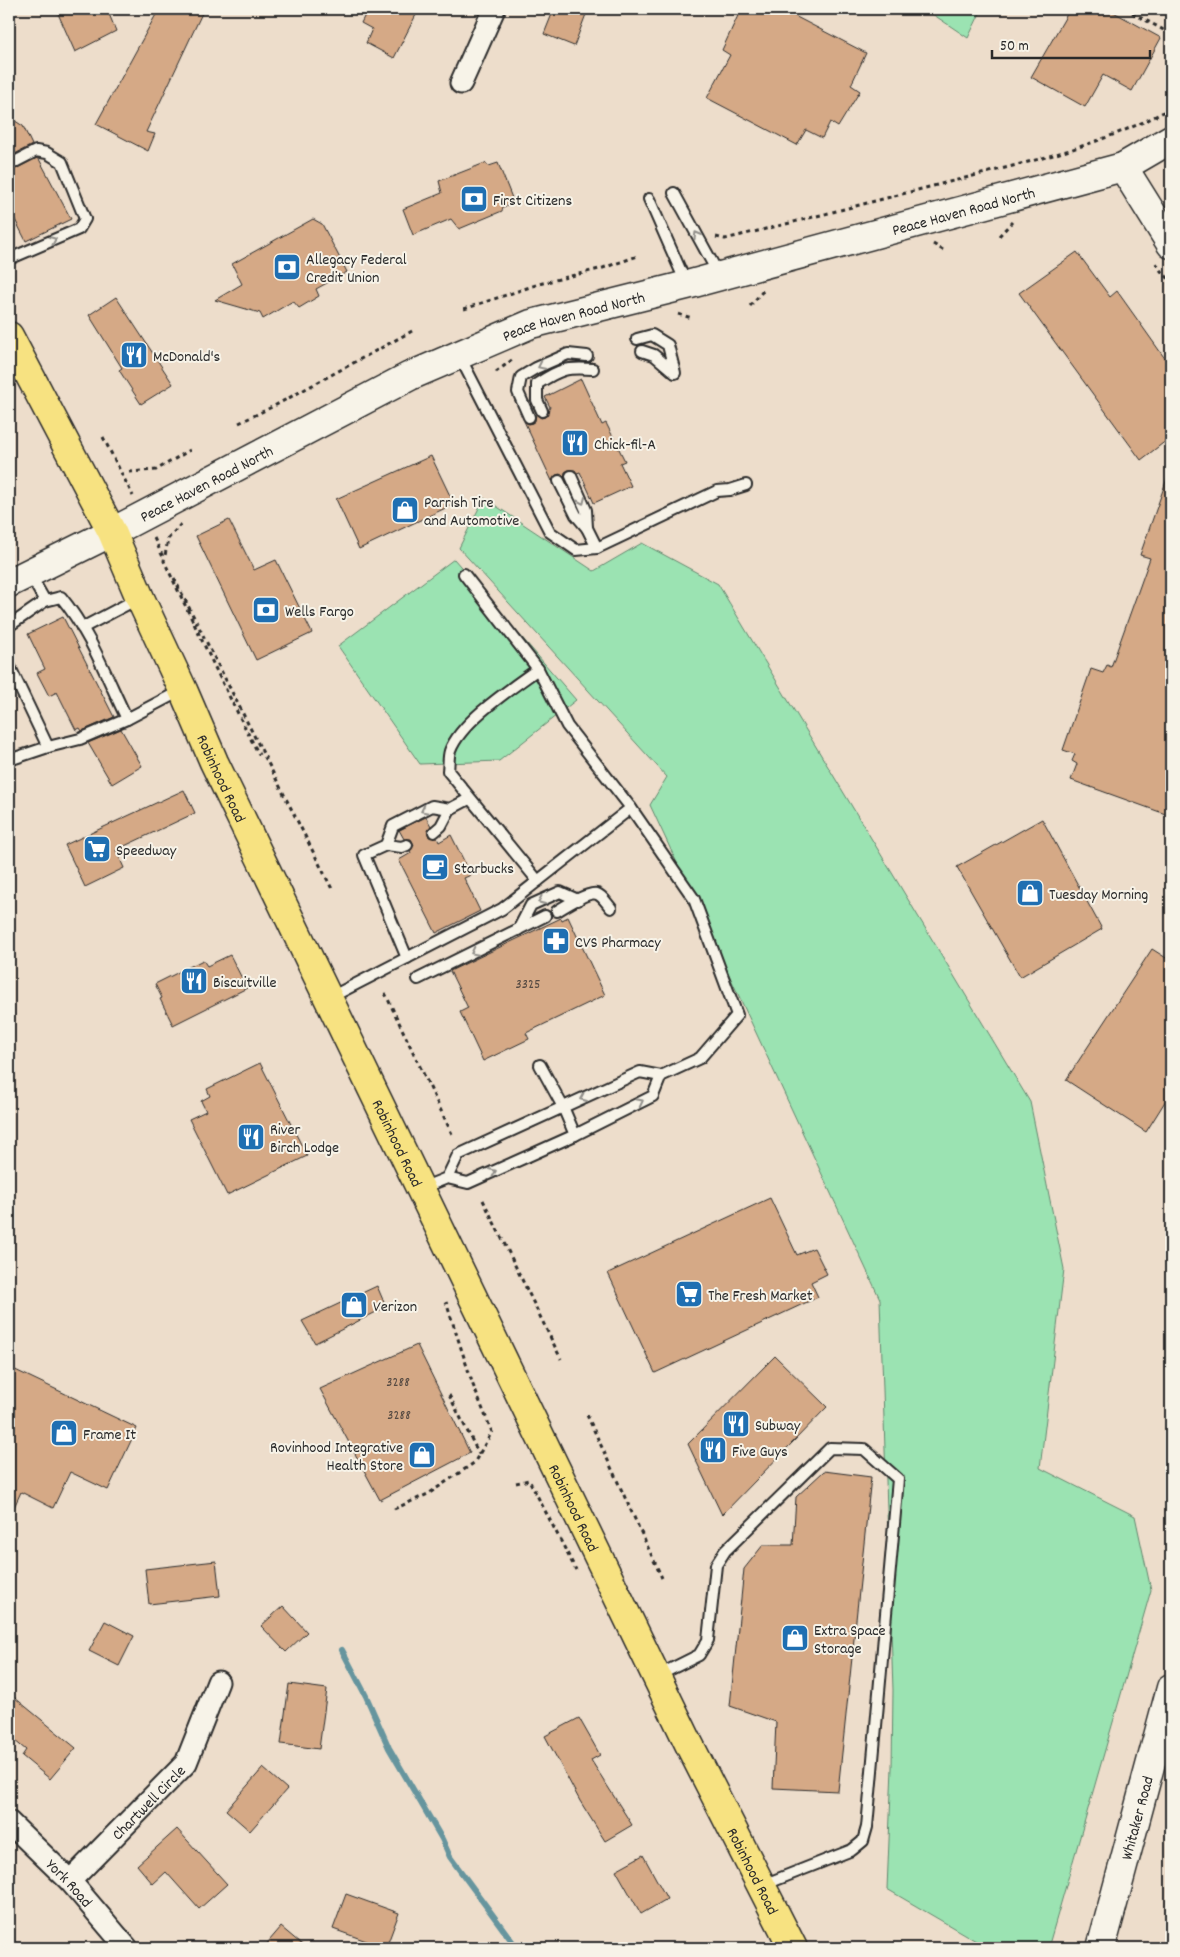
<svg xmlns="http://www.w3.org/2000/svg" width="1180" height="1957" font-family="Dekko,sans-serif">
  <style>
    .green { fill: #9be3b2; stroke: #63876e }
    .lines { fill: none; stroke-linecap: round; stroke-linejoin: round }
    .stream { stroke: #66959e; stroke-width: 6 }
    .building { fill: #d5a986; stroke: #2b2b2b }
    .lane-casing { stroke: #2b2b2b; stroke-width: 14 }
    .street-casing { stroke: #2b2b2b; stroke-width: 25 }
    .secondary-casing { stroke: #2b2b2b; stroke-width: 31 }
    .primary-casing { stroke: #2b2b2b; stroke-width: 31 }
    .path { stroke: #2b2b2b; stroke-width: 3; stroke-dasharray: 4 4; stroke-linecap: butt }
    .lane { stroke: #f7f3e8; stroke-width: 10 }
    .street { stroke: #f7f3e8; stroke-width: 21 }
    .secondary { stroke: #f7f3e8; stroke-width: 28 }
    .primary { stroke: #f7e281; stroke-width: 28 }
    .oneway { stroke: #918f8a }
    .labels { text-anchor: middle; stroke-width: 4; stroke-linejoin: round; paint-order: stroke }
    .number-label { font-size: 14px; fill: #564a42 }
    .poi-label { font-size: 16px; fill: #2b2b2b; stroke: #f7f3e8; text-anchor: start }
    .street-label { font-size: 16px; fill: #2b2b2b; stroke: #f7f3e8 }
  </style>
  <rect width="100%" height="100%" fill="#edddcb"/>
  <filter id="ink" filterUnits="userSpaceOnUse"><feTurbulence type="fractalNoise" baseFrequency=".02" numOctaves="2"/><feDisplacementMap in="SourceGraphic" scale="10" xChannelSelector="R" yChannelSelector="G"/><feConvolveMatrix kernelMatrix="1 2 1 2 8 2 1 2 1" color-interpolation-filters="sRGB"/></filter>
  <g filter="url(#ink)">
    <!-- green -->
    <g class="green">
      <path d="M925,9H982L968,38Z"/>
      <path d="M484,498L594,571L642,543L718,584L1030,1102L1064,1269L1040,1468L1135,1516L1151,1590L1048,1948H988L887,1889L892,1768L893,1690L880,1299L650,805L667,777L459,548Z"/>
      <path d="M454,559L576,700L499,761L420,764L338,646Z"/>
    </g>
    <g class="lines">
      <!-- stream -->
      <path class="stream" d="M342,1650L366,1696L389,1748L442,1839L450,1857L517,1948"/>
    </g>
    <!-- building -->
    <g class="building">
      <path d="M56,9H107L116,31L75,52Z"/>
      <path d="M159,9H204L146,132L155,134L148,151L96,124Z"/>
      <path d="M368,9H419L394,58L366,43L372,29L361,23Z"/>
      <path d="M554,9H588L574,46L544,34Z"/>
      <path d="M741,9H781L866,53L851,85L860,91L838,127L830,122L822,138L806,130L797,145L707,98L730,55L722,50Z"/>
      <path d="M1070,9H1108L1161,38L1132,91L1103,75L1085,107L1031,77Z"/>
      <path d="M9,117L23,126L32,145L9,157Z"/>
      <path d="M37,158L39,159L71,219L26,241L9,208V172Z"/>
      <path d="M485,163L489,166L498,163L514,203L503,207L502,211L459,229L451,219L413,235L403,209L442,193L439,181Z"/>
      <path d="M313,219L322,224L347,272L316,289L319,296L299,308L293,301L263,319L260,313L215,300L242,284L232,264Z"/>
      <path d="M1077,252L1110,297L1117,291L1171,367V437L1141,460L1019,293Z"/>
      <path d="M116,297L173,384L141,404L119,370L122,368L89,315Z"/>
      <path d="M581,379L602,425L606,423L625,461L620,463L631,486L594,503L580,472L577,473L575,470H569L565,472L564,477L560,474L556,475L552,481L524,421L528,424L532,423L535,421L536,414L541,418L545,417L550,407L545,397Z"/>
      <path d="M431,456L454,504L359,549L336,499Z"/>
      <path d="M1169,473H1171V816L1071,780L1077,764L1072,761L1075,754L1063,750L1091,669L1103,673L1107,665L1111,667L1150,558L1140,555Z"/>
      <path d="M229,520L254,570L276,560L312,633L256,660L196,536Z"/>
      <path d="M63,617L114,717L82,731L80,728L76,730L57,692L49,696L37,673L45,669L28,634Z"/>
      <path d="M121,729L142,766L112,784L88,743Z"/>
      <path d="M184,790L195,813L116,850L124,868L85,887L65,845Z"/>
      <path d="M426,817L431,826L427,830L429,837L437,838L439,842L451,835L471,875L464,878L480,911L436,933L399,860L411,853L410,851L414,845L411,839H404L399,830Z"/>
      <path d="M1042,819L1102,929L1020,977L957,867Z"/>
      <path d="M568,917L605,995L526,1033L529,1039L483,1061L460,1012L468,1008L450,971L561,918L562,920Z"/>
      <path d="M1152,949L1171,961V1092L1146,1132L1066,1080Z"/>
      <path d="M230,955L247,988L173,1025L160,999L162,998L155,984L203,960L207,966Z"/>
      <path d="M260,1063L307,1156L227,1195L189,1119L206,1111L201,1101L210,1096L207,1089Z"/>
      <path d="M770,1198L797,1255L814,1248L827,1274L811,1282L818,1297L655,1373L608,1273Z"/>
      <path d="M377,1286L386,1307L315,1343L302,1321Z"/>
      <path d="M417,1345L470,1453L380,1500L320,1389Z"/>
      <path d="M775,1356L827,1407L722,1515L688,1444Z"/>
      <path d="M9,1367L137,1428L108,1490L70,1472L53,1508L21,1492L9,1518Z"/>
      <path d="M824,1471L871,1477L838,1791L773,1788L776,1722L730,1706L744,1569L763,1545H793L796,1497Z"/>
      <path d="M216,1561L220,1596L149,1604L145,1569Z"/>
      <path d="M283,1606L307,1632L286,1652L261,1626Z"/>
      <path d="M105,1621L134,1636L119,1666L89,1651Z"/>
      <path d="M289,1684L327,1689L319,1749L281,1744Z"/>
      <path d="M9,1693L76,1748L50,1779L22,1756L26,1750L9,1736Z"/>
      <path d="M579,1718L600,1755L591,1760L632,1825L605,1841L580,1801L545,1736Z"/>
      <path d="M263,1768L287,1789L250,1831L226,1810Z"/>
      <path d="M177,1829L227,1884L199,1909L166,1872L153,1884L137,1865Z"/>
      <path d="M643,1855L667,1899L641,1914L616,1870Z"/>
      <path d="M346,1894L399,1913L386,1948L333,1929Z"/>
      <path d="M281,1927L306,1948H263Z"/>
    </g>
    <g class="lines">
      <!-- lane casing -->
      <g class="lane-casing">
        <g id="lane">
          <path d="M9,165L36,151L47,153L62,162L85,219L79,229L9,259"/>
          <path d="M674,193L719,275"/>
          <path d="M649,199L686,283"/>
          <path d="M637,339L652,335L668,345L675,373"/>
          <path d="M642,351L654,355L674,372"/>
          <path d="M459,355L550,532L576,550L597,548L717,491L730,490L746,485"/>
          <path d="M542,411L537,400V384C560,369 566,367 593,369"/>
          <path d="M529,417L518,392L521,377L536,368L568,354L587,356"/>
          <path d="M571,476L586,510L587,528"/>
          <path d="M559,481L576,515L587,528L597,548"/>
          <path d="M29,573L45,601"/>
          <path d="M9,626L45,601L61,597C90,632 107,678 127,719L182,690"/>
          <path d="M82,628L139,598"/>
          <path d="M9,665L48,747"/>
          <path d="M538,669C512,688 461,721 450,751C448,757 449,765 448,771L538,881"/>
          <path d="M9,760L48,747L80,739L127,719"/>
          <path d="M434,832L441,826L450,809"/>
          <path d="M386,845L402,847L407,845"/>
          <path d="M557,911C565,906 589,891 597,894C603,896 607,904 611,908"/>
          <path d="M518,930L531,905L560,892L578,900"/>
          <path d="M407,958L364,855L386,845L393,826L432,806L450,809L469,799"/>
          <path d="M418,979L545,916"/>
          <path d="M329,998L502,909L631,808L567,726L538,669L464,574"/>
          <path d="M540,1065L563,1107L575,1135"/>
          <path d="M447,1178L458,1155L640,1072L661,1076L700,1058L737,1015L694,899L631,808"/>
          <path d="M422,1188L447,1178L468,1183L575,1135L653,1096L661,1076"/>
          <path d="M657,1676L699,1655L708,1640L716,1565L725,1551L830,1448L864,1449L898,1479L867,1827L863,1841L852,1850L763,1885"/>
        </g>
      </g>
      <!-- street casing -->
      <g class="street-casing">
        <g id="street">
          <path d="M461,83L494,9"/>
          <path id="s1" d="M9,1822L70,1881L127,1948"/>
          <path id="s2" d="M70,1881L186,1763L218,1682"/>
        </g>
      </g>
      <!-- secondary casing -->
      <g class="secondary-casing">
        <g id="secondary">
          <path d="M1123,167L1171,244"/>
          <path id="s3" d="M9,583L112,532L410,376L531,324L687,285L1123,167L1171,139"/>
          <path id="s4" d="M1101,1948L1171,1688"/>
        </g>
      </g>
      <!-- primary casing -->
      <g class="primary-casing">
        <g id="primary">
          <path id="s5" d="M9,336L112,532L140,598L183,690L214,762L689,1744L793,1948"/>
        </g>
      </g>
      <!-- path -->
      <g class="path">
        <path d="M1125,9L1171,34"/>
        <path d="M999,236L1012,222"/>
        <path d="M716,237L725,239C800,221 874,201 949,182C1025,163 1102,146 1171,108"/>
        <path d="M933,244L943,250"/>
        <path d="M1156,263L1161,271L1171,281"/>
        <path d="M750,306L762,292L764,291"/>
        <path d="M464,309L539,284L603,268L638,256"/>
        <path d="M678,314L692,318"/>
        <path d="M496,372L512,360"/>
        <path d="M239,423L274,406L414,330"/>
        <path d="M103,437L133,496"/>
        <path d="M129,472L156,470L190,450"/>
        <path d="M181,524L168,539L164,561L220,678L259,755"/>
        <path d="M154,538L164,559"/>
        <path d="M174,578L332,889"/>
        <path d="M385,993L453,1136"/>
        <path d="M483,1200L561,1359"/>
        <path d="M449,1395L479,1454"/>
        <path d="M587,1415L662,1578"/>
        <path d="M516,1483L529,1480L576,1570"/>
        <path d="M394,1509L428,1494L474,1463L492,1432L473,1385L446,1302"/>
      </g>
      <!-- lane -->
      <use href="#lane" class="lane"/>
      <!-- street -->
      <use href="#street" class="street"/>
      <!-- secondary -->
      <use href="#secondary" class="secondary"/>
      <!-- primary -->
      <use href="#primary" class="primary"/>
    </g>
    <!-- one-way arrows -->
    <defs><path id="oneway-chevron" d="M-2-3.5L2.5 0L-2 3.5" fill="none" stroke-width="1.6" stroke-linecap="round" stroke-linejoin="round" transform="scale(1.25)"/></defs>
    <g class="oneway">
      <use href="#oneway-chevron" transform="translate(697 235) rotate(-120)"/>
      <use href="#oneway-chevron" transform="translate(53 240) rotate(-23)"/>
      <use href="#oneway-chevron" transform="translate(541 366) rotate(154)"/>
      <use href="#oneway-chevron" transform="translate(582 501) rotate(66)"/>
      <use href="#oneway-chevron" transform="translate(424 810) rotate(154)"/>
      <use href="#oneway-chevron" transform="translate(541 901) rotate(156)"/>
      <use href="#oneway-chevron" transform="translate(474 952) rotate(154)"/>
      <use href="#oneway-chevron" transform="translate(583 1098) rotate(156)"/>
      <use href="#oneway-chevron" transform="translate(640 1102) rotate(-27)"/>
      <use href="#oneway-chevron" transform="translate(493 1172) rotate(-24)"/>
    </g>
  </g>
  <!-- icons -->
  <defs>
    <g id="bank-square" transform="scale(1.4375)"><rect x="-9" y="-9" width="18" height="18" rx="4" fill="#1f6fb2" stroke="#f7f3e8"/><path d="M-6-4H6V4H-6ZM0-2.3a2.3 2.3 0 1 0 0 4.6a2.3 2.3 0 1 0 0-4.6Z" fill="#fff"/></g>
    <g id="restaurant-square" transform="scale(1.4375)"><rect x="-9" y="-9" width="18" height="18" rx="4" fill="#1f6fb2" stroke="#f7f3e8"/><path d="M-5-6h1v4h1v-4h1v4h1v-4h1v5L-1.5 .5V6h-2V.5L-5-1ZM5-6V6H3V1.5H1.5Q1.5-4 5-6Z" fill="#fff"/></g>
    <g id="shop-square" transform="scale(1.4375)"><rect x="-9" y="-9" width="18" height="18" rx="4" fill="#1f6fb2" stroke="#f7f3e8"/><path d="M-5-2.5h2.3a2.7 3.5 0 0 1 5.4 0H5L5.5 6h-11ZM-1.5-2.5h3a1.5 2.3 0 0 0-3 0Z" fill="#fff"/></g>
    <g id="supermarket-square" transform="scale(1.4375)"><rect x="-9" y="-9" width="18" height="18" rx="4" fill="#1f6fb2" stroke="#f7f3e8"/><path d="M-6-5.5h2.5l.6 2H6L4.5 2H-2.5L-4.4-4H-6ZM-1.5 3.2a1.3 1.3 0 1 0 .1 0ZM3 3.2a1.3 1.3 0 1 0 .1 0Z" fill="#fff"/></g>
    <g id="cafe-square" transform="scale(1.4375)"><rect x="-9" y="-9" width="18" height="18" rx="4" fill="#1f6fb2" stroke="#f7f3e8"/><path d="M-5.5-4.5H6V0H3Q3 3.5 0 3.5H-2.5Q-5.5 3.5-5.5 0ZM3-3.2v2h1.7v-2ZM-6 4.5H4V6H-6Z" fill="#fff"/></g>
    <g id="pharmacy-square" transform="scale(1.4375)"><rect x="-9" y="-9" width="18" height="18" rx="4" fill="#1f6fb2" stroke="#f7f3e8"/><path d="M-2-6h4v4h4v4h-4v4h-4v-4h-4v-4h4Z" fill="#fff"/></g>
  </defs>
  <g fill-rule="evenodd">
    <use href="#bank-square" x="474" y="199"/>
    <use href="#bank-square" x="287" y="267"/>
    <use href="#restaurant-square" x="134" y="355"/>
    <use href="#restaurant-square" x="575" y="443"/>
    <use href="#shop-square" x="405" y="510"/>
    <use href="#bank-square" x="266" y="610"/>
    <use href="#supermarket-square" x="97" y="849"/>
    <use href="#cafe-square" x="435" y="867"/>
    <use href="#shop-square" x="1030" y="893"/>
    <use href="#pharmacy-square" x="556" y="941"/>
    <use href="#restaurant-square" x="194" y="981"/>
    <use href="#restaurant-square" x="251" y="1137"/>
    <use href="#supermarket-square" x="689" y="1294"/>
    <use href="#shop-square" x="354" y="1305"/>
    <use href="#restaurant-square" x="736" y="1424"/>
    <use href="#shop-square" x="64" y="1433"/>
    <use href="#restaurant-square" x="713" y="1450"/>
    <use href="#shop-square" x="422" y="1455"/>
    <use href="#shop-square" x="795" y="1638"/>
  </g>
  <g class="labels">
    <!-- number labels -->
    <g class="number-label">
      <text x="528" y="988">3325</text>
      <text x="398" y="1386">3288</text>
      <text x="399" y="1419">3288</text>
    </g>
    <!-- poi labels -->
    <g class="poi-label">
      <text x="493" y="205">First Citizens</text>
      <text x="306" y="264">Allegacy Federal<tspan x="306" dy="18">Credit Union</tspan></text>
      <text x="153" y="361">McDonald's</text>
      <text x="594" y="449">Chick-fil-A</text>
      <text x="424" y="507">Parrish Tire<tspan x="424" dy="18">and Automotive</tspan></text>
      <text x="285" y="616">Wells Fargo</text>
      <text x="116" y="855">Speedway</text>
      <text x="454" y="873">Starbucks</text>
      <text x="1049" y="899">Tuesday Morning</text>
      <text x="575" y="947">CVS Pharmacy</text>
      <text x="213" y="987">Biscuitville</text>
      <text x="270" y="1134">River<tspan x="270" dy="18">Birch Lodge</tspan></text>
      <text x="708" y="1300">The Fresh Market</text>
      <text x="373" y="1311">Verizon</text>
      <text x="755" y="1430">Subway</text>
      <text x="83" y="1439">Frame It</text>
      <text x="403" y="1452" text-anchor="end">Rovinhood Integrative<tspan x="403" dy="18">Health Store</tspan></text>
      <text x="732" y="1456">Five Guys</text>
      <text x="814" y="1635">Extra Space<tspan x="814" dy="18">Storage</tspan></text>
    </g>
    <!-- street labels -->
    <g class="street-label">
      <text dy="6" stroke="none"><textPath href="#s3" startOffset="1030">Peace Haven Road North</textPath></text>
      <text dy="6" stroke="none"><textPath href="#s3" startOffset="626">Peace Haven Road North</textPath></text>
      <text dy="6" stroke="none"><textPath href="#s3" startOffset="221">Peace Haven Road North</textPath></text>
      <text dy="6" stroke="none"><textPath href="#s5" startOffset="491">Robinhood Road</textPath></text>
      <text dy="6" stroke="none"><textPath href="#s5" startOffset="896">Robinhood Road</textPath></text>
      <text dy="6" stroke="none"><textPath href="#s5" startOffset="1301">Robinhood Road</textPath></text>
      <text dy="6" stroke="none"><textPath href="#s2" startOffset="111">Chartwell Circle</textPath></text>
      <text dy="6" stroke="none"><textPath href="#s4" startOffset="135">Whitaker Road</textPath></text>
      <text dy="6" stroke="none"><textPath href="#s5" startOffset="1706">Robinhood Road</textPath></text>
      <text dy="6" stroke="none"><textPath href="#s1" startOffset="86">York Road</textPath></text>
    </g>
  </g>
  <!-- margin -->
  <rect width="1180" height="1957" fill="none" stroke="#f7f3e8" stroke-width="30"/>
  <rect x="15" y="15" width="1150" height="1927" fill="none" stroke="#2b2b2b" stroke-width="2" filter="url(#ink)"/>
  <!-- scale -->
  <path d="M992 50v8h158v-8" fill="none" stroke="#2b2b2b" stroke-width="2.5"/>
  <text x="1000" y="50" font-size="15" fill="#2b2b2b" stroke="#f7f3e8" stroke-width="4" paint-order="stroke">50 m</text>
</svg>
